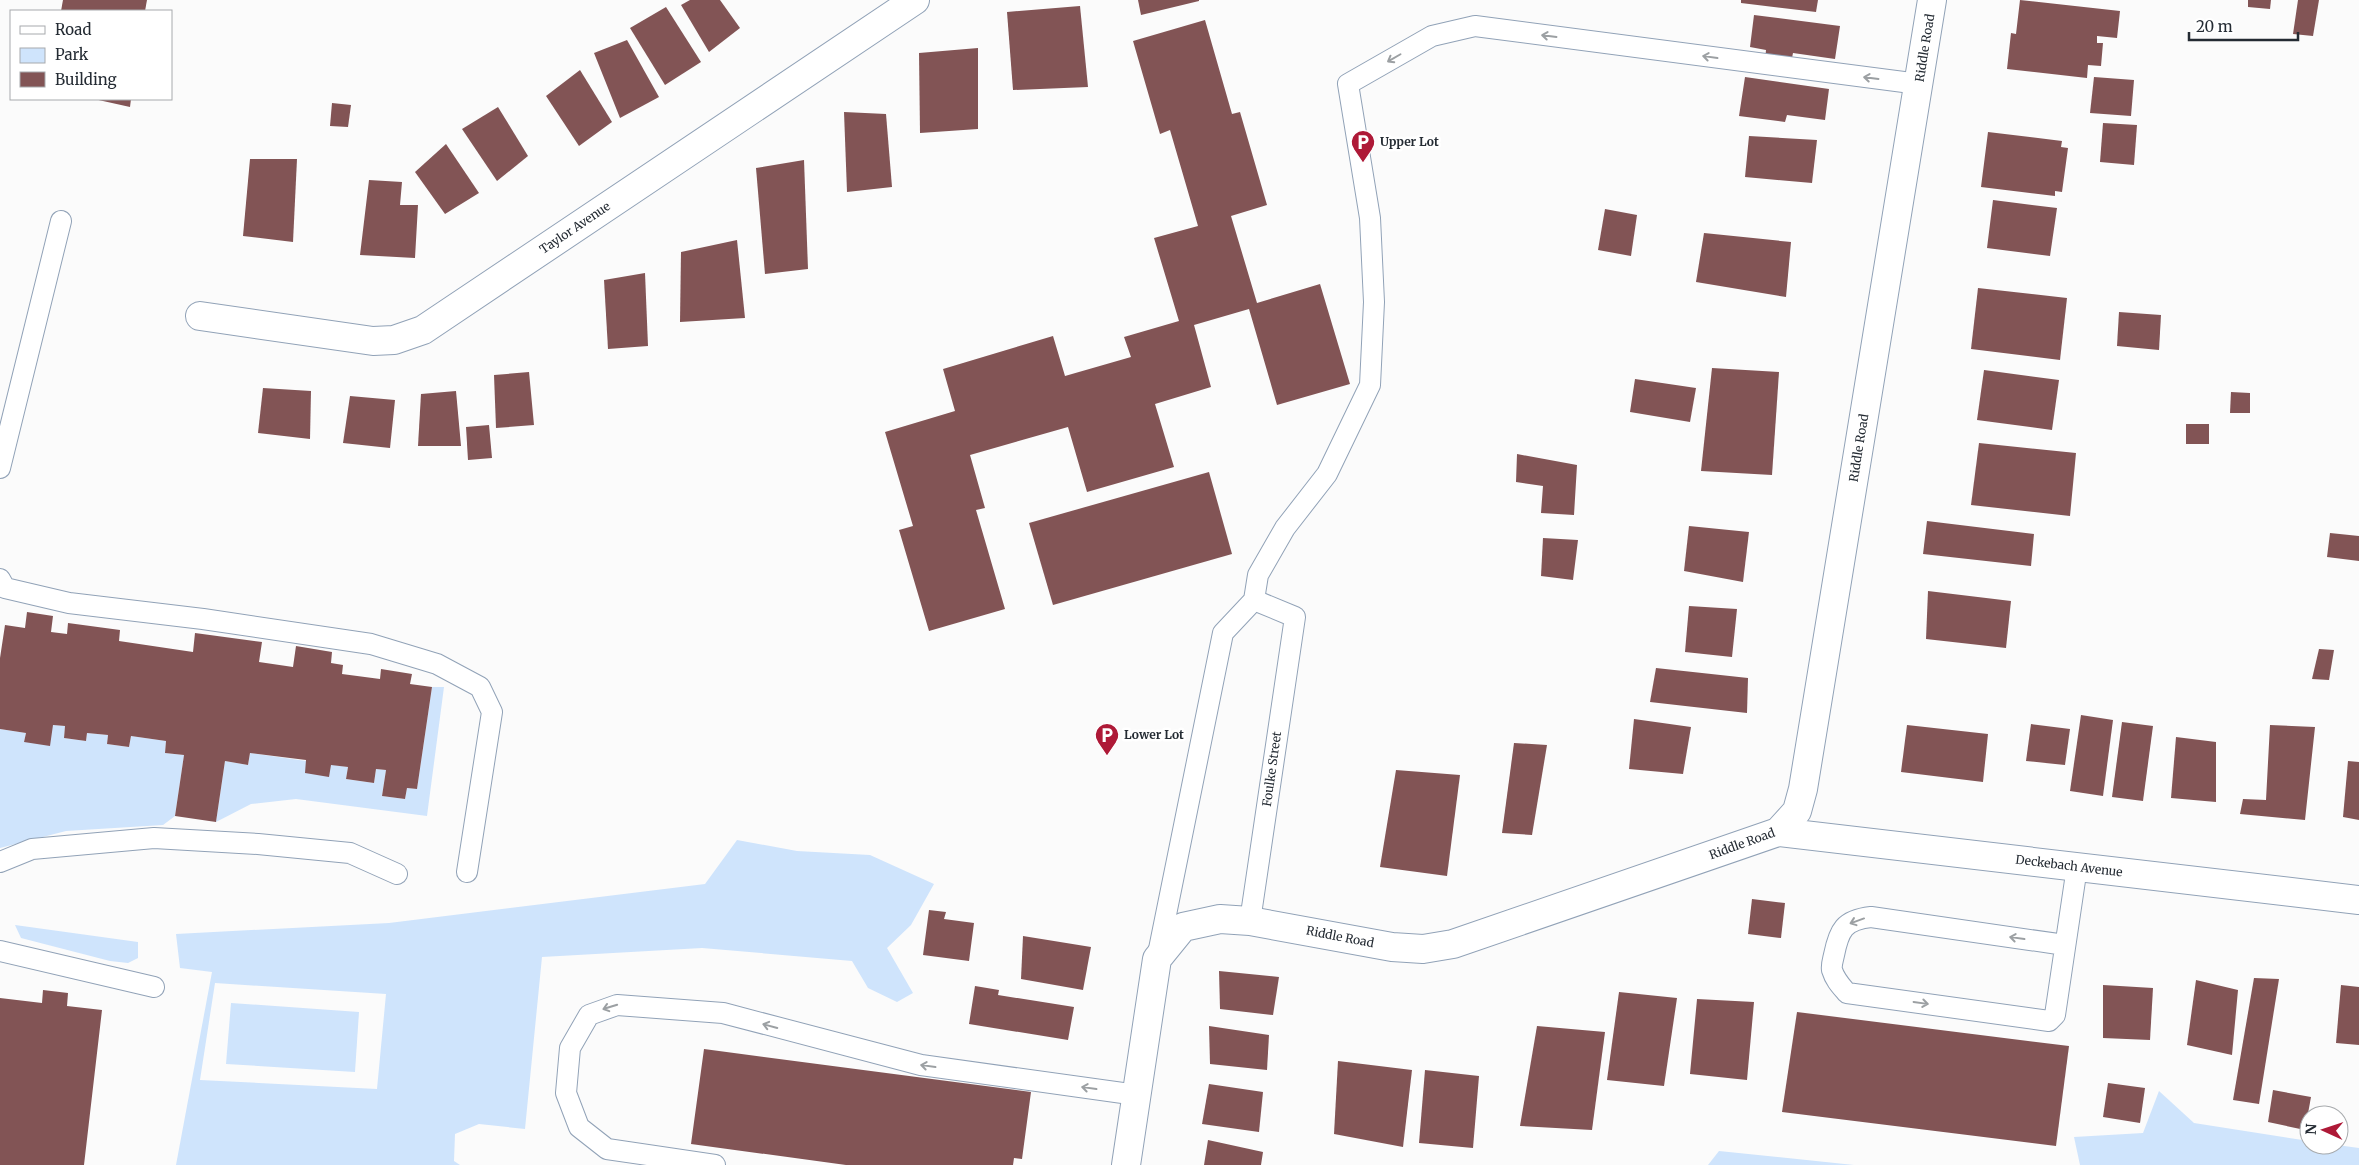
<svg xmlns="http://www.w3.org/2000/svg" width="2359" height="1165" font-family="Merriweather,serif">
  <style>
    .green { fill: #cfe4fc; fill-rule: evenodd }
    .building { fill: #825455 }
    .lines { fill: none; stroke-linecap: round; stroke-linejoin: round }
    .service-casing { stroke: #91a2b7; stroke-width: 22 }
    .minor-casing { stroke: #91a2b7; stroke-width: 30 }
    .service { stroke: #fff; stroke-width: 20 }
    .minor { stroke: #fff; stroke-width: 28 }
    .oneway { stroke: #9ca0a3 }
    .labels { text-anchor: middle; stroke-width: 5; stroke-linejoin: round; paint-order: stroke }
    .street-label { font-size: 12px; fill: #242b33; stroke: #fff }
    .poi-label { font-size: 12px; font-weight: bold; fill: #242b33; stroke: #fff; text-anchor: start }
  </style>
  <rect width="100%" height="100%" fill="#fbfbfb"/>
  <!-- green -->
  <g class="green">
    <path d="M432,687H444L427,816L296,799L251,804L216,822L225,761L248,765L250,753L348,767L346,779L374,783L376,769L386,770L382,796L405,799L407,788L417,789Z"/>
    <path d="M53,725L65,726L64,738L86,741L87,733L108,735L107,744L129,747L131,736L166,741L165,753L184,755L175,816L163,825L66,831L0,848V729L26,733L24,742Z"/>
    <path d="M737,840L797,851L870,855L934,884L911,925L887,948L913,993L897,1002L868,988L852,961L702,948L542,957L525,1129L479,1124L455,1134L454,1161L460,1165H176L212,972L180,968L176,934L389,923L705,884ZM215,983L386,994L377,1089L200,1080Z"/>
    <path d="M15,925L138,942V958L128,963L110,961L21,938Z"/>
    <path d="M231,1003L359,1012L355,1072L226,1064Z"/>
    <path d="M2159,1091L2194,1123L2309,1141V1145H2337L2359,1148V1165H2080L2074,1137L2143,1133Z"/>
    <path d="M1719,1151L1854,1165H1708Z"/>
  </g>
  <!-- building -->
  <g class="building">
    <path d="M63,0H147L145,11H61Z"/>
    <path d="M690,0H720L740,28L709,52L681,5Z"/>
    <path d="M1138,0H1199V1L1141,15Z"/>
    <path d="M1741,0H1818L1816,12L1741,3Z"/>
    <path d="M2020,0L2120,11L2117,38L2097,36V43H2103L2101,66L2088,65L2087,78L2007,69L2011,33L2016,34Z"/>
    <path d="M2248,0H2271L2270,9L2248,7Z"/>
    <path d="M2298,0H2319L2313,36L2293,34Z"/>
    <path d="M1080,6L1088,87L1013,90L1007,12Z"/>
    <path d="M666,7L701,62L665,85L630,28Z"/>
    <path d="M1754,15L1840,26L1835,59L1793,53L1791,63L1765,60L1766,50L1750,47Z"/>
    <path d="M1205,20L1232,114L1240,112L1267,205L1231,216L1257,303L1320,284L1350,384L1277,405L1249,309L1194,325L1211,387L1155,404L1174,467L1087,492L1068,427L970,455L985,508L976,510L1005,609L929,631L899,530L913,526L885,432L955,411L943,369L1053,336L1065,376L1131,357L1124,337L1179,321L1154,238L1198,226L1170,130L1160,134L1133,41Z"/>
    <path d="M627,40L659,97L620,118L594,53Z"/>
    <path d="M978,48V129L920,133L919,53Z"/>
    <path d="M580,70L612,122L579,146L546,96Z"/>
    <path d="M1745,77L1829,89L1825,120L1787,115L1785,122L1739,116Z"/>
    <path d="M2094,77L2134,80L2131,116L2090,113Z"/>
    <path d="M94,99H131L130,107Z"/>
    <path d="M332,103L351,105L348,127L330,126Z"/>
    <path d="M498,107L528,156L497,181L462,129Z"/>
    <path d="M844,112L886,114L892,187L847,192Z"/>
    <path d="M2103,123L2137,125L2134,165L2100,162Z"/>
    <path d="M1988,132L2062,141L2061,147L2068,148L2062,192L2055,191V196L1981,187Z"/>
    <path d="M1749,136L1817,140L1812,183L1745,177Z"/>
    <path d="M446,144L479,193L445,214L415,172Z"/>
    <path d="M250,159H297L293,242L243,236Z"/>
    <path d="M804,160L808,269L765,274L756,168Z"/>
    <path d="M369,180L402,182L400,205H418L415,258L360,255Z"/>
    <path d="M1993,200L2057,208L2050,256L1987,248Z"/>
    <path d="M1605,209L1637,215L1631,256L1598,250Z"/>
    <path d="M1704,233L1791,242L1786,297L1696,282Z"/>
    <path d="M737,240L745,318L680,322L681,252Z"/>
    <path d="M645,273L648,346L608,349L604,280Z"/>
    <path d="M1978,288L2067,298L2060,360L1971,349Z"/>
    <path d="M2119,312L2161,315L2159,350L2117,346Z"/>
    <path d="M1712,368L1779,372L1772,475L1701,471Z"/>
    <path d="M1984,370L2059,380L2052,430L1977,420Z"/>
    <path d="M529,372L534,425L496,428L494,375Z"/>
    <path d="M1635,379L1696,388L1690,422L1630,412Z"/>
    <path d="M263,388L311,391L310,439L258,433Z"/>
    <path d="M456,391L461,446H418L421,394Z"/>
    <path d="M2231,392L2250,393V413H2230Z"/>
    <path d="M350,396L395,400L390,448L343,443Z"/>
    <rect x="2186" y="424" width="23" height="20"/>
    <path d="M489,425L492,458L468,460L466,427Z"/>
    <path d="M1979,443L2076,453L2070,516L1971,505Z"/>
    <path d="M1517,454L1577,465L1574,515L1541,513L1543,486L1516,482Z"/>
    <path d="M1209,472L1232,554L1053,605L1029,523Z"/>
    <path d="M1927,521L2034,534L2031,566L1923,554Z"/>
    <path d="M1689,526L1749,532L1743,582L1684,571Z"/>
    <path d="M2330,533L2359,536V561L2327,557Z"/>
    <path d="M1543,538L1578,540L1573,580L1541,576Z"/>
    <path d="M1928,591L2011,601L2006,648L1926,639Z"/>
    <path d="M1689,606L1737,609L1732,657L1685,652Z"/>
    <path d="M27,612L53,616L51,632L67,634L68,623L120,630L119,641L193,652L195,633L262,642L259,662L293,667L296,646L332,652L331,663L343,665L342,674L380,679L381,669L412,674L410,684L432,687L417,789L407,788L405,799L382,796L386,770L376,769L374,783L346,779L348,767L331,765L329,777L305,773L306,760L250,753L248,765L225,761L216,822L175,816L184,755L165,753L166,741L131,736L129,747L107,744L108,735L87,733L86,741L64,738L65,726L53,725L50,746L24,742L26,733L0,729V658L5,625L25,628Z"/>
    <path d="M2319,649L2334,650L2329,680L2312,679Z"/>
    <path d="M1656,668L1748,678L1747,713L1650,702Z"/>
    <path d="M2081,715L2113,720L2103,796L2070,791Z"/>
    <path d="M1634,719L1691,727L1683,774L1629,769Z"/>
    <path d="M2122,722L2153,726L2143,801L2112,797Z"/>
    <path d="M2031,724L2070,729L2065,765L2026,761Z"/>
    <path d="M1907,725L1988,734L1983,782L1901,772Z"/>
    <path d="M2270,725L2315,727L2305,820L2240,814L2243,799L2266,800Z"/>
    <path d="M2176,737L2216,742V802L2171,798Z"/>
    <path d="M1514,743L1547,745L1532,835L1502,833Z"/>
    <path d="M2348,761L2359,762V820L2343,817Z"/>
    <path d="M1396,770L1460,775L1447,876L1380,867Z"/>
    <path d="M1752,899L1785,903L1781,938L1748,934Z"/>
    <path d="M929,910L946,912L944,919L974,923L969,961L923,955Z"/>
    <path d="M1023,936L1091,947L1083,990L1021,979Z"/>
    <path d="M1219,971L1279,977L1273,1015L1220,1009Z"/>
    <path d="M2254,978L2279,979L2259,1104L2233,1100Z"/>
    <path d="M2196,980L2238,990L2232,1055L2187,1045Z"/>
    <path d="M2103,985L2153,988L2150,1040L2103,1038Z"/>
    <path d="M2341,985L2359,987V1045L2336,1043Z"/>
    <path d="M975,986L999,990L998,995L1074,1007L1068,1040L969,1024Z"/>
    <path d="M43,990L68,993L67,1006L102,1010L84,1165H0V998L42,1003Z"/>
    <path d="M1619,992L1677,998L1664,1086L1607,1080Z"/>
    <path d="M1697,999L1754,1002L1747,1080L1690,1074Z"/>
    <path d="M1797,1012L2069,1046L2056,1146L1782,1112Z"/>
    <path d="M1209,1026L1269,1035L1267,1070L1210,1064Z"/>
    <path d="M1537,1026L1605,1032L1592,1130L1520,1126Z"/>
    <path d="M704,1049L1031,1092L1022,1159L1014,1158L1013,1165H846L691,1144Z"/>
    <path d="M1338,1061L1412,1070L1403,1147L1334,1134Z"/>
    <path d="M1425,1070L1479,1076L1473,1148L1419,1143Z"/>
    <path d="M2108,1083L2145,1088L2140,1123L2103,1117Z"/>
    <path d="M1209,1084L1263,1092L1259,1132L1202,1124Z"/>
    <path d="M2273,1090L2311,1097L2305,1130L2268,1122Z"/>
    <path d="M1208,1140L1263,1152L1261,1165H1204Z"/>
  </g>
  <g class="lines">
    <!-- service casing -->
    <g class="service-casing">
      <g id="service">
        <path d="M0,468L61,221"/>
        <path d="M0,579L5,588L69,603L203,619L371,644L437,664L480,687L492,712L467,872"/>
        <path d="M0,862L32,849L154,838L258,844L350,853L397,874"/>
        <path d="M1250,921L1295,617L1254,600"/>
        <path d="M2065,945L1871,917C1844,920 1839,930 1834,955C1833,960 1831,965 1832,970C1835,980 1841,986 1847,993L2049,1021L2055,1015L2077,867"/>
        <path d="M0,951L154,987"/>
        <path d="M1158,954L1223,633L1254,600L1258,575L1285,528L1327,474L1370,385L1374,302L1370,218L1348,84L1432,36L1475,26L1919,84"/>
        <path d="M715,1165L607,1149L579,1127L566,1093L570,1048L589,1015L617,1005L723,1013L921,1065L1137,1095"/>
      </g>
    </g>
    <!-- minor casing -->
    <g class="minor-casing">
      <g id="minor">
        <path d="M200,316L373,341L394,340L423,330L915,0"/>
        <path d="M1778,832L2359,900"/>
        <path d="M1126,1165L1157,959L1183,927L1220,919L1250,921L1392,947L1423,949L1453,944L1778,832L1797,811L1803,789L1932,0"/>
      </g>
    </g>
    <!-- service -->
    <use href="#service" class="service"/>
    <!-- minor -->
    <use href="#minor" class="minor"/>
  </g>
  <!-- one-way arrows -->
  <defs><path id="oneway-shaft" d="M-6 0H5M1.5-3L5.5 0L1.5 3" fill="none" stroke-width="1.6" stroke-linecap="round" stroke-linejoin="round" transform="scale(1.25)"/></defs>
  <g class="oneway">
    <use href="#oneway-shaft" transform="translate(1549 36) rotate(-173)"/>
    <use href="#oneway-shaft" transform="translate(1710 57) rotate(-172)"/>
    <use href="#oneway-shaft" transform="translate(1394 58) rotate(150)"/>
    <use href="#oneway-shaft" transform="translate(1871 78) rotate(-173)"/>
    <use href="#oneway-shaft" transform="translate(1857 921) rotate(160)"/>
    <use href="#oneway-shaft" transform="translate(2017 938) rotate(-172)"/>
    <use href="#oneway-shaft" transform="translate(1921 1003) rotate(8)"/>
    <use href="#oneway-shaft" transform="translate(610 1007) rotate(163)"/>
    <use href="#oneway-shaft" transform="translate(770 1026) rotate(-165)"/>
    <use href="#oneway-shaft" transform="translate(928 1066) rotate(-172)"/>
    <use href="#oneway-shaft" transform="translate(1089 1088) rotate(-172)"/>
  </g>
  <!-- icons -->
  <defs>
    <g id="parking-pin" transform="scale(1.25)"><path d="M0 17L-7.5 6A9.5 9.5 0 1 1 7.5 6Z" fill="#ae1937" stroke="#fff"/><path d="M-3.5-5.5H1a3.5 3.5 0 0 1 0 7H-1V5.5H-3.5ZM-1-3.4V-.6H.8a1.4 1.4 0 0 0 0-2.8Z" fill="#fff"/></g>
  </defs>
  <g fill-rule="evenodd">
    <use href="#parking-pin" x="1363" y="142"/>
    <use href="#parking-pin" x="1107" y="735"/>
  </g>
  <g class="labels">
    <!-- street labels -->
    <g class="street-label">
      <text transform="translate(1925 48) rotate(-81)" y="4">Riddle Road</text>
      <text transform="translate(575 228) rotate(-34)" y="4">Taylor Avenue</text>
      <text transform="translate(1859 448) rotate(-81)" y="4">Riddle Road</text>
      <text transform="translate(1272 769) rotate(-82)" y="4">Foulke Street</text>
      <text transform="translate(1742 844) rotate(-20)" y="4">Riddle Road</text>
      <text transform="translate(2069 866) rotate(7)" y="4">Deckebach Avenue</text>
      <text transform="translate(1340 937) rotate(11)" y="4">Riddle Road</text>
    </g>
    <!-- poi labels -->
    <g class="poi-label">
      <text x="1380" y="146">Upper Lot</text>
      <text x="1124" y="739">Lower Lot</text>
    </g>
  </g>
  <!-- legend -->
  <rect x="10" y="10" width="162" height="90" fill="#ffffff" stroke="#a7aaad"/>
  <rect x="20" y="26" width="25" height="8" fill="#ffffff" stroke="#a7aaad"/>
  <text x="55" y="35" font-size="15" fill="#242b33">Road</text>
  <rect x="20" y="48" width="25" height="15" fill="#cfe4fc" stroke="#a7aaad"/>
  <text x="55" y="60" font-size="15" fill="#242b33">Park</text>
  <rect x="20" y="72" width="25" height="15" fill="#825455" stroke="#a7aaad"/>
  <text x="55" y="85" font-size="15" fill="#242b33">Building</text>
  <!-- north arrow -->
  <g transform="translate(2324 1130) rotate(273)"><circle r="24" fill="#ffffff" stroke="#a7aaad"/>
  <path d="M0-4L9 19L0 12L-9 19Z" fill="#ae1937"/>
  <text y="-8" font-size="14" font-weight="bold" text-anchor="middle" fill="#242b33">N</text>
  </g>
  <!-- scale -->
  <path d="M2189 32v8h109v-8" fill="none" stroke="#242b33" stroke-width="2.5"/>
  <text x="2196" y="32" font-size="15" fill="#242b33" stroke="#ffffff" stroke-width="4" paint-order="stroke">20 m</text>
</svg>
